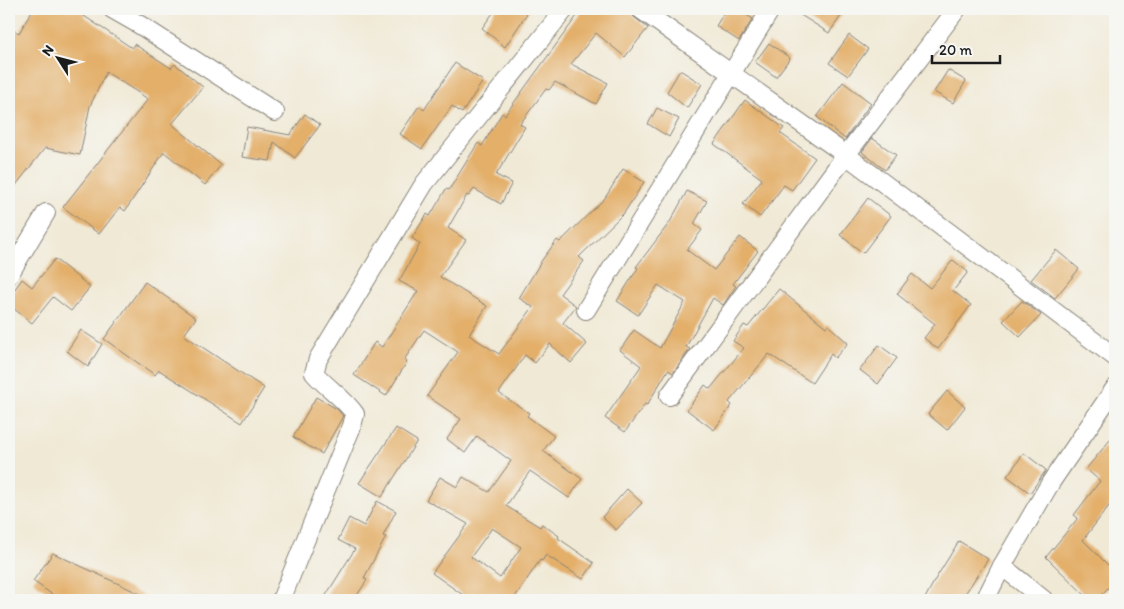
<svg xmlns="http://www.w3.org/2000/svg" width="1124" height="609" font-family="Itim,sans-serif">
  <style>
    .building { fill: #e3af69; fill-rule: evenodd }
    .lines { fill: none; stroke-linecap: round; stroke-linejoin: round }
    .minor-casing { stroke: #868278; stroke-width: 20 }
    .minor { stroke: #fff; stroke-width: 18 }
  </style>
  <rect width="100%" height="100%" fill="#f6f6f2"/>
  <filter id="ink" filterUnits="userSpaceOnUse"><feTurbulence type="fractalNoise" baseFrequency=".02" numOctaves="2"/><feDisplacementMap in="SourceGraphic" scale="10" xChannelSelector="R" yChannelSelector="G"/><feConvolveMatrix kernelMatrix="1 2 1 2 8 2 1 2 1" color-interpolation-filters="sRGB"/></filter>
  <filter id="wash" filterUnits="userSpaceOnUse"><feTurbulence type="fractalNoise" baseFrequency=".0096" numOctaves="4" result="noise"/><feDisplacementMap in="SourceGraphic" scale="20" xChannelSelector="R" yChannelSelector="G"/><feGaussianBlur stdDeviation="1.12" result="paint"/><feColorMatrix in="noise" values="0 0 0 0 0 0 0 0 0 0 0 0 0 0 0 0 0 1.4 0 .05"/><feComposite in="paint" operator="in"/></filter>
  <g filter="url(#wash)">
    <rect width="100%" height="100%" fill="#f0e9d5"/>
    <g id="blocks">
      <!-- building -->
      <g class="building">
        <path d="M33,9H88L84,16L132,48L134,44L171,68L175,64L203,87L172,124L221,165L205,185L164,152L125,211L120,207L99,234L63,207L148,99L106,72L90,106L80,155L45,148L9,194V40L15,31L19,33Z"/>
        <path d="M496,9H530L505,47L482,28Z"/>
        <path d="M582,9H629L634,17L648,28L625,57L596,33L571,64L608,83L596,104L555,82L549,90L546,89L520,124L525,127L496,175L512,183L501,204L474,189L469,196L467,195L448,228L466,240L440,277L487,306L469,335L499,354L533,307L519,298L542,260L557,240L560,242L605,198L623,169L644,182L624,213L579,257L584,261L560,294L576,306L563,323L587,344L571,363L550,344L535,363L525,355L499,393L529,413L527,416L554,436L543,451L582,479L569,498L530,471L506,506L540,527L542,524L559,536L558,538L594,563L583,579L546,555L542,561L540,560L513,600H470L432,573L468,524L426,500L440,477L457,487L463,477L489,492L511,461L477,436L465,453L447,439L461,419L427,396L458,352L424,330L404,360L407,362L386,396L354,375L375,342L382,347L418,291L399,281L420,244L412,238L427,214L430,216L446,189L449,190L478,143L482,146L502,113L505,115ZM492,528L521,547L500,578L471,557Z"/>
        <path d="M726,9H737L753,19L739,41L716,26Z"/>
        <path d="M791,9H846L829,33Z"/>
        <path d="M849,35L868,49L848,76L829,63Z"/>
        <path d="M769,43L790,58L776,77L755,62Z"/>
        <path d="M455,63L483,81L462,113L452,106L422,149L400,134L419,106L424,110Z"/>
        <path d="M680,70L702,84L687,108L667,92Z"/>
        <path d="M948,70L966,81L953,103L934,92Z"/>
        <path d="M843,82L871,103L845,139L817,117Z"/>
        <path d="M745,100L784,128L780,133L815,158L792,190L784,185L760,217L743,204L762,179L714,144Z"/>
        <path d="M657,108L679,119L669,137L648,124Z"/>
        <path d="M305,114L320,125L295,158L274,142L270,161L242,157L247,127L290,135Z"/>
        <path d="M872,138L896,155L885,170L862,152Z"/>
        <path d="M687,191L707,201L694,224L702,230L687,250L714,270L740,237L758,251L733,284L736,286L723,305L713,298L686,347L690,349L673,373L668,370L647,405L645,404L625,432L605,418L641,366L620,350L634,330L660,348L685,302L658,285L638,315L617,301L638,268L636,267L670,222Z"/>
        <path d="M868,198L891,216L863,253L840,235Z"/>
        <path d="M1056,250L1079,269L1055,298L1031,280Z"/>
        <path d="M55,259L90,287L71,311L53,297L32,323L9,305V297L22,279L32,287Z"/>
        <path d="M953,260L968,272L953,291L971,305L938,349L924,338L935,324L897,294L912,274L930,288Z"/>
        <path d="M145,282L196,318L184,335L264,388L242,423L159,370L155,375L104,339Z"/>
        <path d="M779,289L826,327L828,325L848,343L835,358L831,354L812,383L769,354L729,402L732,405L714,430L687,410L705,385L710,389L744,348L733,341L744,325L748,327Z"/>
        <path d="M1022,301L1041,315L1020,337L1003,321Z"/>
        <path d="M81,330L102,344L88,367L67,351Z"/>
        <path d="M879,345L897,358L878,384L860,370Z"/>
        <path d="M947,391L965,407L947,430L928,414Z"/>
        <path d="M316,397L337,409L343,416L322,454L293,437Z"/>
        <path d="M396,428L417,441L382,497L359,483Z"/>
        <path d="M1115,434V498L1083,540L1115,572V581L1096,600H1090L1046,557L1078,518L1074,515L1100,481L1086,469Z"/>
        <path d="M1024,453L1046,470L1030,493L1007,476Z"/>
        <path d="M627,489L642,503L616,530L602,517Z"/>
        <path d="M377,501L396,511L383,536L386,537L364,578L367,580L354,600H323L355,549L338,540L349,518L364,526Z"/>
        <path d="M959,541L988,559L961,600H924L936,578Z"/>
        <path d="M53,553L153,600H60L33,581Z"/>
      </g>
    </g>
  </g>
  <g filter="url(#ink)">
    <use href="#blocks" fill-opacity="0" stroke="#868278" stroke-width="1"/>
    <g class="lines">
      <!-- minor casing -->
      <g class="minor-casing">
        <g id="minor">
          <path d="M112,9L140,25L275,112"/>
          <path d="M640,9L846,155L1115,357"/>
          <path d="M9,275L46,213"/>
          <path d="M586,310L771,9"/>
          <path d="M669,396L846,155L957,9"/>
          <path d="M1002,566L1044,600"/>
          <path d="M281,600L352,426L355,414C344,398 327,388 314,373L318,359L424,184L565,9"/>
          <path d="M985,600L1002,566L1051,482L1115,388"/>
        </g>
      </g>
      <!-- minor -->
      <use href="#minor" class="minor"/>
    </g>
  </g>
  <!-- margin -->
  <rect width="1124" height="609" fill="none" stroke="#f6f6f2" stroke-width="30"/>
  <!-- north arrow -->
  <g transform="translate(58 58) rotate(306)" stroke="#f6f6f2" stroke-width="4" paint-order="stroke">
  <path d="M0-4L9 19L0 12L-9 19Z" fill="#1c1c1c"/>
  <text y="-8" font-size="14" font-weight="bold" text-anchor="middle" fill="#1c1c1c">N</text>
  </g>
  <!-- scale -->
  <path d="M932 55v8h68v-8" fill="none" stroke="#1c1c1c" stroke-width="2.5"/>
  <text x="939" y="55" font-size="15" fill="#1c1c1c" stroke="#f6f6f2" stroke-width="4" paint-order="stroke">20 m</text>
</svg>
